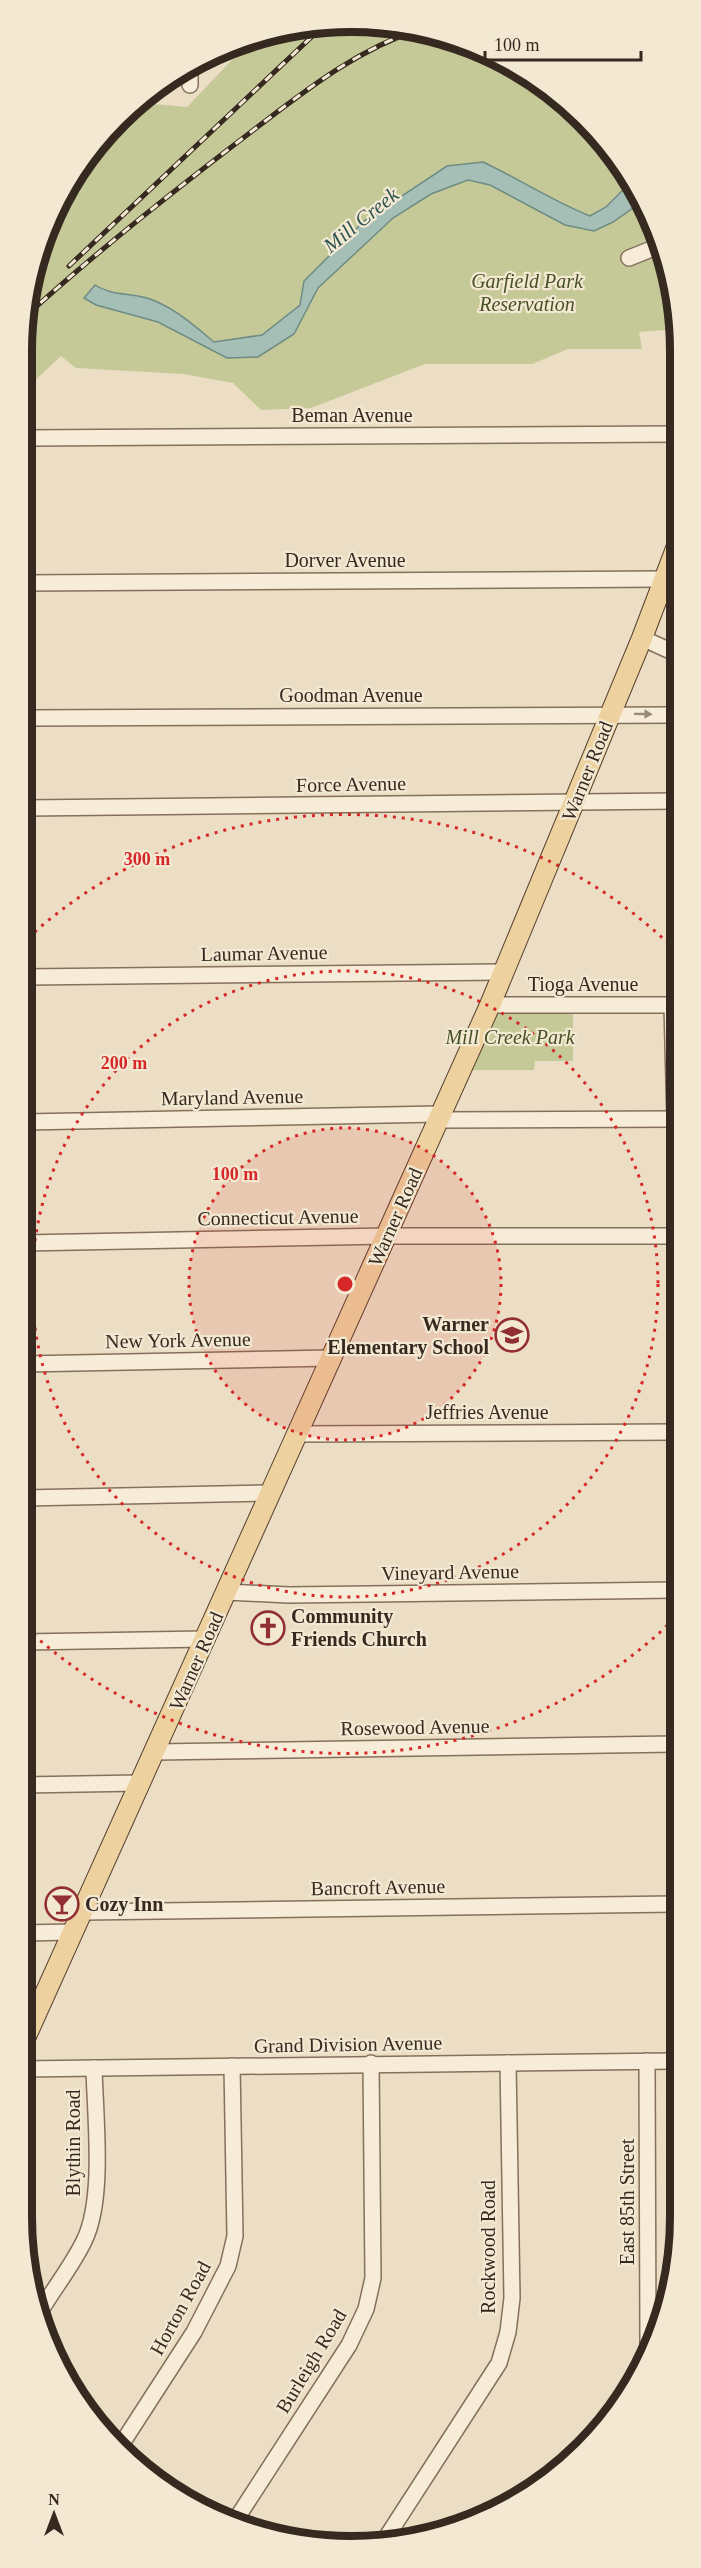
<svg xmlns="http://www.w3.org/2000/svg" width="701" height="2568" font-family="'Times New Roman',serif">
  <style>
    .green { fill: #c5c998; fill-rule: evenodd }
    .water { fill: #a6bfb6; stroke: #6d8c83; stroke-width: 1.5 }
    .lines { fill: none; stroke-linecap: round; stroke-linejoin: round }
    .minor-casing { stroke: #85705b; stroke-width: 18 }
    .major-casing { stroke: #533f2f; stroke-width: 22 }
    .minor { stroke: #f7ecd7; stroke-width: 15 }
    .major { stroke: #edd19e; stroke-width: 20 }
    .rail-casing { stroke: #36291f; stroke-width: 5 }
    .rail { stroke: #f3e9d3; stroke-width: 3; stroke-dasharray: 9; stroke-linecap: butt }
    .oneway { fill: #968a7b }
    .ring { fill: none; stroke: #d62828; stroke-width: 3; stroke-dasharray: 3 6 }
    .labels { text-anchor: middle; stroke-width: 4.5; stroke-linejoin: round; paint-order: stroke }
    .park-label { font-size: 20px; font-style: italic; fill: #485126; stroke: #f3e9d3 }
    .street-label { font-size: 20px; fill: #36291f; stroke: #f3e9d3 }
    .poi-label { font-size: 20px; font-weight: bold; fill: #36291f; stroke: #f3e9d3; text-anchor: start }
    .water-label { font-size: 21px; font-style: italic; fill: #2f5551; stroke: #f3e9d3 }
    .rim { fill: none; stroke: #36291f; stroke-width: 8 }
    .centre { fill: #d62828; stroke: #f3e9d3; stroke-width: 3 }
    .ring-label { font-size: 18px; text-anchor: middle; font-weight: bold; fill: #d62828; stroke: #f3e9d3; stroke-width: 4.5; stroke-linejoin: round; paint-order: stroke }
  </style>
  <rect width="100%" height="100%" fill="#ecdec4"/>
  <!-- green -->
  <g class="green">
    <path d="M286,27H414L515,65L584,118L646,205L677,308V329L639,332L642,349H568L532,364H425L311,408L261,410L233,383L183,374L76,368L61,356L27,388V287L76,168L141,103L187,107L248,43ZM483,162C519,179 553,201 590,216L606,207L622,192L594,231L565,225L490,185L468,180L431,194L393,218L318,288L294,334L227,358L158,322L96,305L95,285C114,296 136,292 155,301C177,310 196,327 214,342L262,335L300,305L304,281L364,221L447,166Z"/>
    <path d="M490,1005H573V1061H535L534,1070H460Z"/>
  </g>
  <!-- water -->
  <path class="water" d="M483,162C519,179 553,201 590,216L606,207L630,183L643,201L613,222L594,231L565,225L490,185L468,180L431,194L393,218L318,288L294,334L258,357L227,358L158,322L96,305L84,298L95,285C113,297 136,292 155,301C177,310 196,327 214,342L262,335L300,305L304,281L364,221L447,166Z"/>
  <g class="lines">
    <!-- minor casing -->
    <g class="minor-casing">
      <g id="minor">
        <path d="M190,85V67"/>
        <path d="M629,258L659,246"/>
        <path d="M27,438L677,434"/>
        <path d="M26,583L663,579"/>
        <path d="M642,638L677,654"/>
        <path d="M26,718L677,715"/>
        <path d="M26,808L676,801"/>
        <path d="M25,977L503,972"/>
        <path d="M490,1005H676"/>
        <path d="M672,1005L676,1161"/>
        <path d="M437,1120L675,1119"/>
        <path d="M25,1122L439,1114"/>
        <path d="M24,1243L387,1236H667L676,1233"/>
        <path d="M24,1364L332,1358"/>
        <path d="M298,1434L675,1432"/>
        <path d="M23,1498L270,1493"/>
        <path d="M227,1592L289,1595L675,1590"/>
        <path d="M23,1642L205,1639"/>
        <path d="M155,1752L675,1744"/>
        <path d="M22,1785L140,1783"/>
        <path d="M83,1912L674,1904"/>
        <path d="M22,1933L73,1932"/>
        <path d="M647,2061L648,2343"/>
        <path d="M21,2069L674,2061"/>
        <path d="M40,2312C54,2288 72,2266 84,2241C105,2199 95,2116 94,2068"/>
        <path d="M119,2448L194,2332L228,2266L235,2236L232,2066"/>
        <path d="M235,2521L349,2345L366,2309L373,2278L371,2063"/>
        <path d="M384,2541L499,2363L508,2332L512,2298L508,2063"/>
      </g>
    </g>
    <!-- major casing -->
    <g class="major-casing">
      <path id="major" d="M22,2045L490,1005L642,638L677,546"/>
    </g>
    <!-- minor -->
    <use href="#minor" class="minor"/>
    <!-- major -->
    <use href="#major" class="major"/>
    <!-- rail casing -->
    <g class="rail-casing">
      <g id="rail">
        <path d="M69,266L322,27"/>
        <path d="M27,315C102,247 180,186 260,125C310,87 359,49 420,29"/>
      </g>
    </g>
    <!-- rail -->
    <use href="#rail" class="rail"/>
  </g>
  <!-- one-way arrows -->
  <defs><path id="oneway-solid" d="M-6-.8H1V-3.2L6.5 0L1 3.2V.8H-6Z" transform="scale(1.5)"/></defs>
  <use class="oneway" href="#oneway-solid" transform="translate(643 714) rotate(1)"/>
  <!-- distance rings -->
  <circle cx="345" cy="1284" r="156" fill="#d62828" fill-opacity=".12"/>
  <g class="ring">
    <circle cx="345" cy="1284" r="156"/>
    <circle cx="345" cy="1284" r="313"/>
    <path d="M674 1619A469 469 0 0 1 25 1627M28 938A469 469 0 0 1 674 949"/>
  </g>
  <!-- icons -->
  <defs>
    <g id="school-ring" transform="scale(1.725)"><circle r="9.5" fill="#f3e9d3" stroke="#912f33" stroke-width="1.5"/><path d="M0-5L7-2L0 1L-7-2ZM-4 1L0 2.5L4 1V4Q0 6-4 4Z" fill="#912f33"/></g>
    <g id="church-ring" transform="scale(1.725)"><circle r="9.5" fill="#f3e9d3" stroke="#912f33" stroke-width="1.5"/><path d="M-1.2-6h2.4v3.5h3.3v2.4h-3.3V6h-2.4V-.1h-3.3v-2.4h3.3Z" fill="#912f33"/></g>
    <g id="bar-ring" transform="scale(1.725)"><circle r="9.5" fill="#f3e9d3" stroke="#912f33" stroke-width="1.5"/><path d="M-6-5H6L.8 .8V4.5H3.5V6h-7V4.5H-.8V.8Z" fill="#912f33"/></g>
  </defs>
  <g fill-rule="evenodd">
    <use href="#school-ring" x="512" y="1335"/>
    <use href="#church-ring" x="268" y="1628"/>
    <use href="#bar-ring" x="62" y="1904"/>
  </g>
  <g class="labels">
    <!-- park labels -->
    <g class="park-label">
      <text x="527" y="288">Garfield Park<tspan x="527" dy="23">Reservation</tspan></text>
      <text x="510" y="1044">Mill Creek Park</text>
    </g>
    <!-- street labels -->
    <g class="street-label">
      <text x="352" y="422">Beman Avenue</text>
      <text x="345" y="567">Dorver Avenue</text>
      <text x="351" y="702">Goodman Avenue</text>
      <text transform="translate(587 771) rotate(-68)" y="7">Warner Road</text>
      <text transform="translate(351 784) rotate(-1)" y="7">Force Avenue</text>
      <text transform="translate(264 953) rotate(-1)" y="7">Laumar Avenue</text>
      <text x="583" y="991">Tioga Avenue</text>
      <text transform="translate(232 1097) rotate(-1)" y="7">Maryland Avenue</text>
      <text transform="translate(278 1217) rotate(-1)" y="7">Connecticut Avenue</text>
      <text transform="translate(395 1217) rotate(-66)" y="7">Warner Road</text>
      <text transform="translate(178 1340) rotate(-1)" y="7">New York Avenue</text>
      <text x="487" y="1419">Jeffries Avenue</text>
      <text transform="translate(450 1572) rotate(-1)" y="7">Vineyard Avenue</text>
      <text transform="translate(196 1661) rotate(-66)" y="7">Warner Road</text>
      <text transform="translate(415 1727) rotate(-1)" y="7">Rosewood Avenue</text>
      <text transform="translate(378 1887) rotate(-1)" y="7">Bancroft Avenue</text>
      <text transform="translate(348 2044) rotate(-1)" y="7">Grand Division Avenue</text>
      <text transform="translate(73 2143) rotate(-90)" y="7">Blythin Road</text>
      <text transform="translate(627 2202) rotate(-90)" y="7">East 85th Street</text>
      <text transform="translate(488 2247) rotate(-90)" y="7">Rockwood Road</text>
      <text transform="translate(180 2308) rotate(-61)" y="7">Horton Road</text>
      <text transform="translate(311 2361) rotate(-59)" y="7">Burleigh Road</text>
    </g>
    <!-- poi labels -->
    <g class="poi-label">
      <text x="489" y="1331" text-anchor="end">Warner<tspan x="489" dy="23">Elementary School</tspan></text>
      <text x="291" y="1623">Community<tspan x="291" dy="23">Friends Church</tspan></text>
      <text x="85" y="1911">Cozy Inn</text>
    </g>
    <!-- water labels -->
    <g class="water-label">
      <text transform="translate(361 220) rotate(-39)" y="7">Mill Creek</text>
    </g>
  </g>
  <!-- crop -->
  <path d="M0 0H701V2568H0ZM351 32H351A319 319 0 0 1 670 351V2217A319 319 0 0 1 351 2536H351A319 319 0 0 1 32 2217V351A319 319 0 0 1 351 32Z" fill="#f3e9d3" fill-rule="evenodd"/>
  <path class="rim" d="M351 32H351A319 319 0 0 1 670 351V2217A319 319 0 0 1 351 2536H351A319 319 0 0 1 32 2217V351A319 319 0 0 1 351 32Z"/>
  <circle cx="345" cy="1284" r="9" class="centre"/>
  <g class="ring-label">
    <text x="147" y="865">300 m</text>
    <text x="124" y="1069">200 m</text>
    <text x="235" y="1180">100 m</text>
  </g>
  <!-- north arrow -->
  <g transform="translate(54 2514)" stroke="#f3e9d3" stroke-width="4.5" paint-order="stroke">
  <path d="M0-4.5L10 22L0 15L-10 22Z" fill="#36291f"/>
  <text y="-9" font-size="16" font-weight="bold" text-anchor="middle" fill="#36291f">N</text>
  </g>
  <!-- scale -->
  <path d="M485 51v9h156v-9" fill="none" stroke="#36291f" stroke-width="3"/>
  <text x="494" y="51" font-size="18" fill="#36291f" stroke="#f3e9d3" stroke-width="4.5" paint-order="stroke">100 m</text>
</svg>
